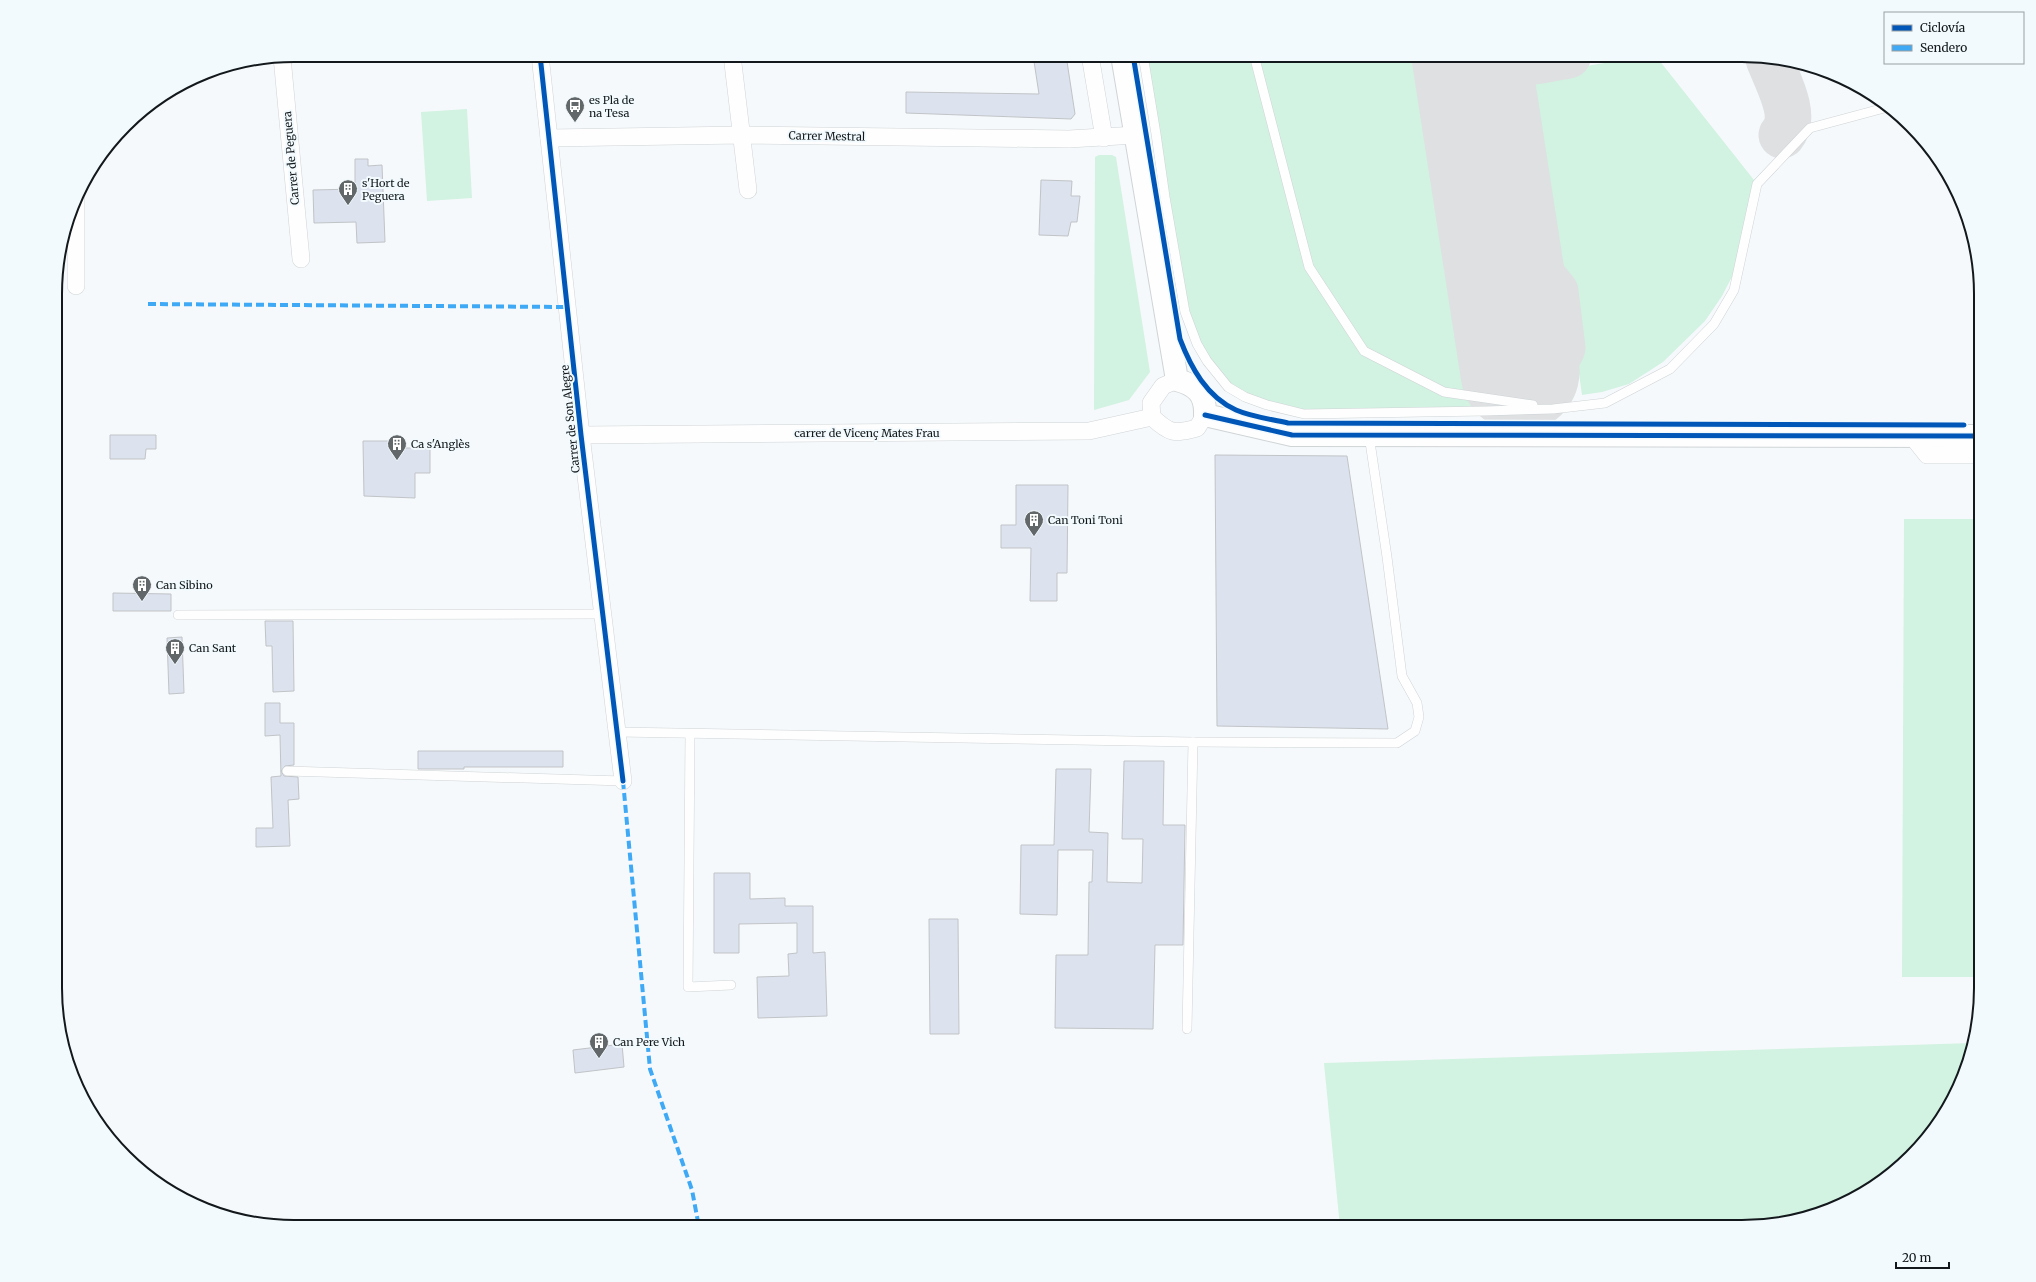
<svg xmlns="http://www.w3.org/2000/svg" width="2036" height="1282" font-family="Merriweather,serif">
  <style>
    .green { fill: #d2f2e2 }
    .lines { fill: none; stroke-linecap: round; stroke-linejoin: round }
    .taxiway { stroke: #dee0e2; stroke-width: 47 }
    .runway { stroke: #dee0e2; stroke-width: 119 }
    .building { fill: #dce2ee; stroke: #c1c4c7 }
    .service-casing { stroke: #cfd4d6; stroke-width: 10 }
    .minor-casing { stroke: #cfd4d6; stroke-width: 18 }
    .tertiary-casing { stroke: #cfd4d6; stroke-width: 24 }
    .service { stroke: #fefefe; stroke-width: 9 }
    .minor { stroke: #fefefe; stroke-width: 17 }
    .tertiary { stroke: #fefefe; stroke-width: 22 }
    .quiet { stroke: #3fa9f5; stroke-width: 4; stroke-dasharray: 8 4; stroke-linecap: butt }
    .cycleway-casing { stroke: #f3fafe; stroke-width: 8 }
    .cycleway { stroke: #0057b8; stroke-width: 5 }
    .labels { text-anchor: middle; stroke-width: 4; stroke-linejoin: round; paint-order: stroke }
    .poi-label { font-size: 11px; fill: #12181b; stroke: #f3fafe; text-anchor: start }
    .street-label { font-size: 11px; fill: #12181b; stroke: #f3fafe }
    .rim { fill: none; stroke: #12181b; stroke-width: 2 }
  </style>
  <rect width="100%" height="100%" fill="#f6f9fb"/>
  <!-- green -->
  <g class="green">
    <path d="M1143,55H1439L1492,405L1422,413L1338,414L1267,405L1228,387L1207,361L1185,312Z"/>
    <path d="M1655,55L1754,180L1736,269L1722,296L1705,321L1663,362L1629,384L1602,392L1582,395L1567,288L1529,242L1511,115C1519,93 1521,84 1542,73Z"/>
    <path d="M467,109L472,198L427,201L421,112Z"/>
    <path d="M1099,155H1112L1116,157L1150,372L1129,400L1094,410L1095,157Z"/>
    <path d="M1904,519H1981V977H1902Z"/>
    <path d="M1973,1043L1968,1065L1941,1121L1911,1157L1861,1195L1804,1219L1758,1227H1340L1324,1063Z"/>
  </g>
  <g class="lines">
    <!-- taxiway -->
    <g class="taxiway">
      <path d="M1493,55C1515,69 1544,59 1568,55"/>
      <path d="M1769,59C1777,80 1798,116 1782,135"/>
      <path d="M1499,217L1508,282L1495,328L1497,349L1503,361L1510,367L1521,372H1539L1548,368L1555,362L1562,348L1555,292L1509,236L1499,217L1483,112C1483,89 1495,74 1514,63"/>
    </g>
    <!-- runway -->
    <path class="runway" d="M1471,55L1520,372"/>
  </g>
  <!-- building -->
  <g class="building">
    <path d="M1033,55H1066L1075,114L1071,119L906,113V92L1039,94Z"/>
    <path d="M355,159H368V166L382,165L385,242L357,243L356,222L314,223L313,190L355,189Z"/>
    <path d="M1041,180L1072,181L1071,196H1080L1077,222H1071L1068,236L1039,235Z"/>
    <path d="M110,435H156V449H146L145,459H110Z"/>
    <path d="M363,441H399V448H430V473H415V498L364,496Z"/>
    <path d="M1215,455L1347,456L1388,729L1217,726Z"/>
    <path d="M1016,485H1068L1067,573H1057V601H1030L1031,548H1001V525H1016Z"/>
    <path d="M113,593L171,594V611H113Z"/>
    <path d="M265,621H293L294,691L273,692L272,646H266Z"/>
    <path d="M182,637L184,693L169,694L167,638Z"/>
    <path d="M265,703H280V723H294V765L285,766L281,771L284,776L298,777L299,799L288,800L290,846L256,847V828H273L271,777L281,776L280,735L265,736Z"/>
    <path d="M418,751H563V767H464V769H418Z"/>
    <path d="M1124,761H1164L1163,825H1185L1183,945H1155L1153,1029L1055,1028L1056,955H1088L1089,882H1092L1093,850H1058L1057,915L1020,914L1021,845H1054L1056,769H1091L1089,832L1108,833L1107,882L1142,883L1143,839H1122Z"/>
    <path d="M714,873H750V899L785,898V906H813V953L825,952L827,1016L758,1018L757,977L789,976L788,954L797,953V923L739,924V953H714Z"/>
    <path d="M929,919H958L959,1034H930Z"/>
    <path d="M622,1044L624,1067L575,1073L573,1050Z"/>
  </g>
  <g class="lines">
    <!-- service casing -->
    <g class="service-casing">
      <g id="service">
        <path d="M1143,55L1156,134L1165,197L1185,312L1197,344L1207,361L1228,387L1245,397L1267,405L1304,414L1485,411L1553,409L1605,403L1670,369L1714,324L1734,290L1757,184L1810,128L1888,107"/>
        <path d="M1254,55L1309,267L1364,351L1444,392L1533,405"/>
        <path d="M178,615L603,614"/>
        <path d="M618,732L1193,742L1187,1029"/>
        <path d="M690,734L688,987L731,985"/>
        <path d="M1193,742L1397,743L1415,731L1419,717L1417,703L1402,676L1387,557L1369,435"/>
        <path d="M287,771L623,781"/>
      </g>
    </g>
    <!-- minor casing -->
    <g class="minor-casing">
      <g id="minor">
        <path d="M540,55L581,435L623,781"/>
        <path d="M732,55L748,190"/>
        <path d="M1090,55L1104,138"/>
        <path d="M282,57L301,259"/>
        <path d="M549,138L742,135L1069,139L1136,135"/>
        <path d="M76,200V286"/>
        <path d="M1177,380L1163,386L1151,403L1152,417C1170,434 1174,434 1197,428L1205,415"/>
        <path d="M581,435L1089,431L1152,417"/>
        <path d="M1911,435L1927,455H1981"/>
      </g>
    </g>
    <!-- tertiary casing -->
    <g class="tertiary-casing">
      <path id="tertiary" d="M1122,55L1177,380C1196,385 1206,394 1205,415L1292,435L1981,436"/>
    </g>
    <!-- service -->
    <use href="#service" class="service"/>
    <!-- minor -->
    <use href="#minor" class="minor"/>
    <!-- tertiary -->
    <use href="#tertiary" class="tertiary"/>
    <!-- quiet -->
    <g class="quiet">
      <path d="M148,304L568,307"/>
      <path d="M623,781L650,1069L692,1190L699,1227"/>
    </g>
    <!-- cycleway casing -->
    <g class="cycleway-casing">
      <g id="cycleway">
        <path d="M540,55L581,435L623,781"/>
        <path d="M1133,55L1180,339C1191,368 1207,397 1236,410C1252,417 1271,419 1288,423L1964,425"/>
        <path d="M1205,415L1292,435L1981,436"/>
      </g>
    </g>
    <!-- cycleway -->
    <use href="#cycleway" class="cycleway"/>
  </g>
  <!-- icons -->
  <defs>
    <g id="bus-pin" transform="scale(1)"><path d="M0 17L-7.5 6A9.5 9.5 0 1 1 7.5 6Z" fill="#626769" stroke="#f3fafe"/><path d="M-5-6H5V4H4V6H2V4H-2V6H-4V4H-5ZM-3.5-4V0h7V-4ZM-3.5 1.2v1.5H-2V1.2ZM2 1.2v1.5H3.5V1.2Z" fill="#fff"/></g>
    <g id="building-pin" transform="scale(1)"><path d="M0 17L-7.5 6A9.5 9.5 0 1 1 7.5 6Z" fill="#626769" stroke="#f3fafe"/><path d="M-4-6H4V6H1V3H-1V6H-4ZM-2.5-4.3h1.7v1.8h-1.7ZM.8-4.3h1.7v1.8H.8ZM-2.5-1h1.7V.8h-1.7ZM.8-1h1.7V.8H.8Z" fill="#fff"/></g>
  </defs>
  <g fill-rule="evenodd">
    <use href="#bus-pin" x="575" y="106"/>
    <use href="#building-pin" x="348" y="189"/>
    <use href="#building-pin" x="397" y="444"/>
    <use href="#building-pin" x="1034" y="520"/>
    <use href="#building-pin" x="142" y="585"/>
    <use href="#building-pin" x="175" y="648"/>
    <use href="#building-pin" x="599" y="1042"/>
  </g>
  <g class="labels">
    <!-- poi labels -->
    <g class="poi-label">
      <text x="589" y="104">es Pla de<tspan x="589" dy="13">na Tesa</tspan></text>
      <text x="362" y="187">s'Hort de<tspan x="362" dy="13">Peguera</tspan></text>
      <text x="411" y="448">Ca s'Anglès</text>
      <text x="1048" y="524">Can Toni Toni</text>
      <text x="156" y="589">Can Sibino</text>
      <text x="189" y="652">Can Sant</text>
      <text x="613" y="1046">Can Pere Vich</text>
    </g>
    <!-- street labels -->
    <g class="street-label">
      <text transform="translate(827 136) rotate(1)" y="4">Carrer Mestral</text>
      <text transform="translate(291 158) rotate(-95)" y="4">Carrer de Peguera</text>
      <text transform="translate(570 419) rotate(-96)" y="4">Carrer de Son Alegre</text>
      <text x="867" y="437">carrer de Vicenç Mates Frau</text>
    </g>
  </g>
  <!-- crop -->
  <path d="M0 0H2036V1282H0ZM294 62H1742A232 232 0 0 1 1974 294V988A232 232 0 0 1 1742 1220H294A232 232 0 0 1 62 988V294A232 232 0 0 1 294 62Z" fill="#f3fafe" fill-rule="evenodd"/>
  <path class="rim" d="M294 62H1742A232 232 0 0 1 1974 294V988A232 232 0 0 1 1742 1220H294A232 232 0 0 1 62 988V294A232 232 0 0 1 294 62Z"/>
  <!-- legend -->
  <rect x="1884" y="12" width="140" height="52" fill="#f3fafe" stroke="#99a0a3"/>
  <rect x="1892" y="25" width="20" height="6" fill="#0057b8" stroke="#99a0a3"/>
  <text x="1920" y="32" font-size="12" fill="#12181b">Ciclovía</text>
  <rect x="1892" y="45" width="20" height="6" fill="#3fa9f5" stroke="#99a0a3"/>
  <text x="1920" y="52" font-size="12" fill="#12181b">Sendero</text>
  <!-- scale -->
  <path d="M1896 1262v6h53v-6" fill="none" stroke="#12181b" stroke-width="2"/>
  <text x="1902" y="1262" font-size="12" fill="#12181b" stroke="#f3fafe" stroke-width="3" paint-order="stroke">20 m</text>
</svg>
